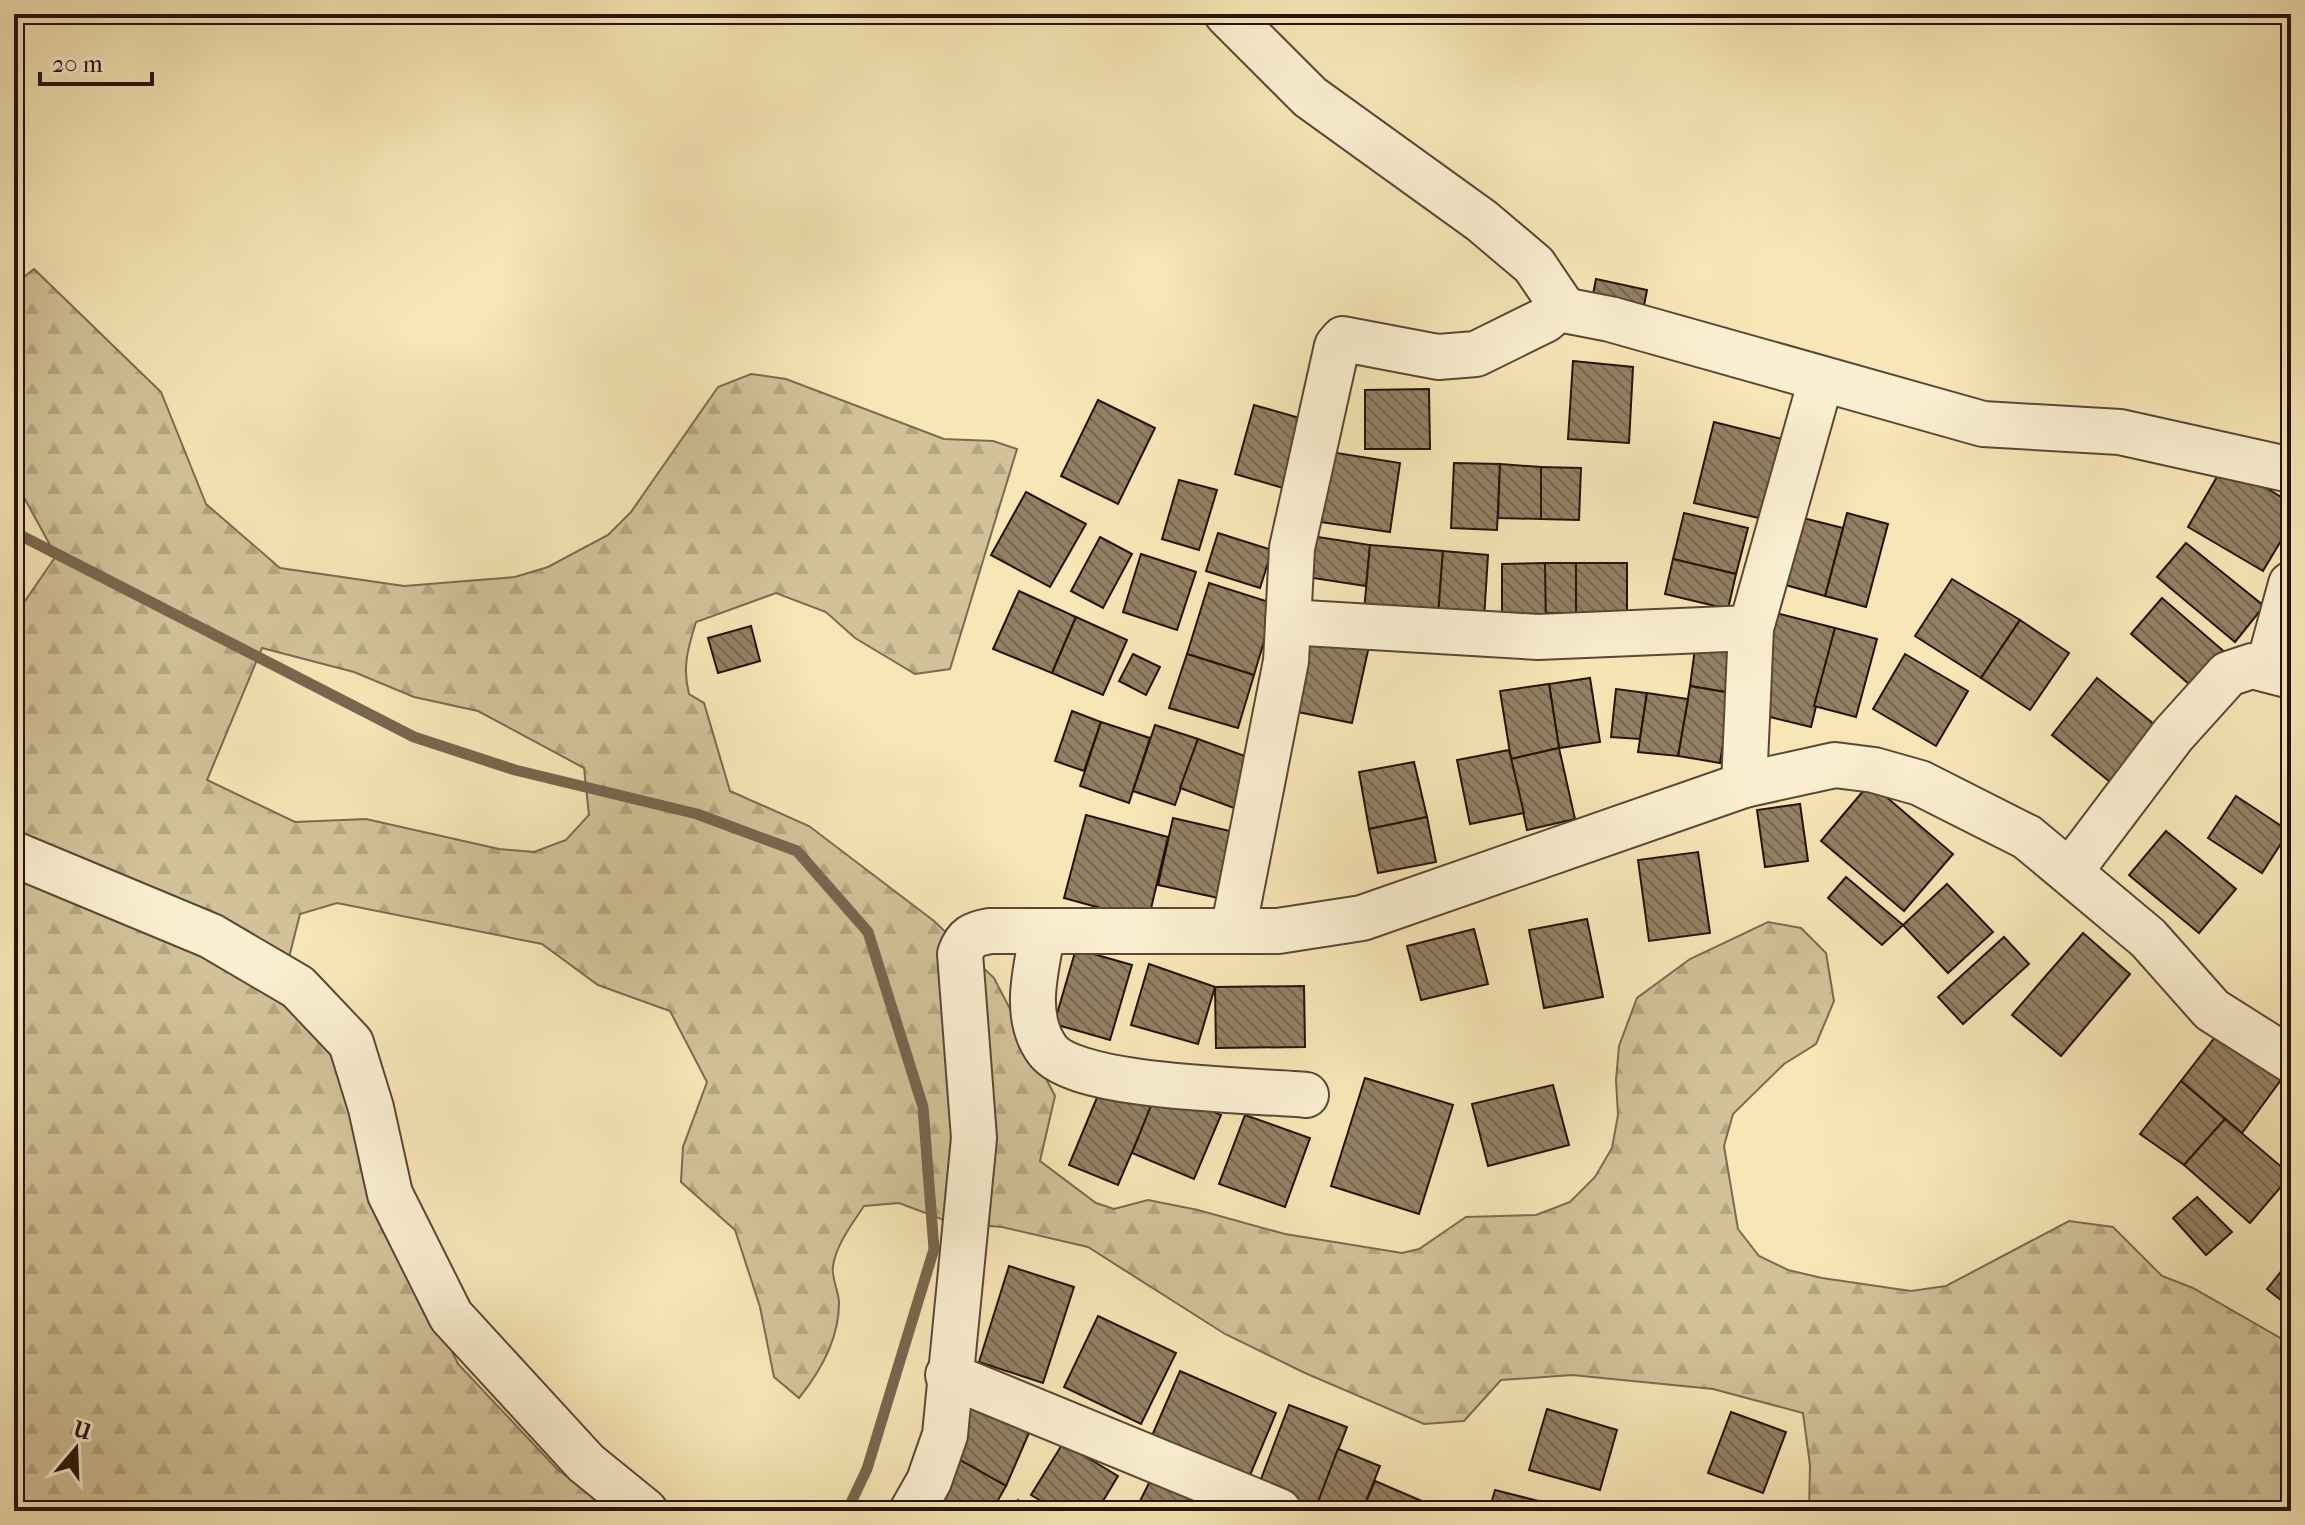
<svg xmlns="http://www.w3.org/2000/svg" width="2305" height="1525" font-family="'IM FELL French Canon',serif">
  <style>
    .forest { fill: url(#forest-firs); stroke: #7c6a52; stroke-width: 2; fill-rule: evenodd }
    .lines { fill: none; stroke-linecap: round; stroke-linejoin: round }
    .stream { stroke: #79664f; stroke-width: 11 }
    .building { fill: url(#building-back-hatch); stroke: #26120b; stroke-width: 2 }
    .minor-casing { stroke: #5a4736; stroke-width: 48 }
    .tertiary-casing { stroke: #5a4736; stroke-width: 48 }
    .minor { stroke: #faefd0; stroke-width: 44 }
    .tertiary { stroke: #faefd0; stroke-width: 44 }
  </style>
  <defs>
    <pattern id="forest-firs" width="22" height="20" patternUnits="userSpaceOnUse" patternTransform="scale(2)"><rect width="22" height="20" fill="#d3c299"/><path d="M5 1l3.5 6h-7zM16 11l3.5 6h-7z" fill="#b5a682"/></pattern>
    <pattern id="building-back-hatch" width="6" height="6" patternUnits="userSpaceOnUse" patternTransform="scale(2)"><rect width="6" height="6" fill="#938064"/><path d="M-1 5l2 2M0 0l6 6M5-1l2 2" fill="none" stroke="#786751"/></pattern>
  </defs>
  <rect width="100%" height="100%" fill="#f7e6b6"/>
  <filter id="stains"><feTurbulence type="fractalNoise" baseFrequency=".0025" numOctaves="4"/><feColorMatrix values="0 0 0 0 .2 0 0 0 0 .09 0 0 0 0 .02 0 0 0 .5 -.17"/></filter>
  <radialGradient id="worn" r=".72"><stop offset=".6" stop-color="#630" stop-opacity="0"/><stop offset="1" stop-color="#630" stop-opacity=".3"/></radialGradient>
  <!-- forest -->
  <path class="forest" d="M34,269L161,392L206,504L280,568L404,586L515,577L548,567L608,535L631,512L718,387L751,374L786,379L944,439L993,441L1017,449L950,669L915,674L855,638L826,612L776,593L696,622C688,648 682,667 689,694L704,703L730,791L809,826L934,921L994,978L1055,1096L1040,1161L1096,1203L1114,1209L1148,1200L1198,1210L1285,1234L1402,1253L1419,1249L1466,1217L1536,1215L1570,1202L1595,1177L1612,1148L1618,1115L1616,1080L1619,1046L1637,998L1690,959L1768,922L1801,928L1826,953L1834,1001L1816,1044L1784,1064L1733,1114L1724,1146L1738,1229L1759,1256L1788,1270L1822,1278L1911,1291L1946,1286L2069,1221L2113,1227L2162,1276L2193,1288L2291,1344V1511H1809L1810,1465L1803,1413L1713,1389L1572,1375L1501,1380L1464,1421L1424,1424L1305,1373L1225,1334L1088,1247L1002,1227L952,1223L899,1203L864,1206C852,1224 836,1245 833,1266C831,1278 839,1291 839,1303C839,1339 820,1372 799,1398L774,1377L760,1307L735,1230L681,1182L683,1147L707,1082L670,1011L598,985L542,944L337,903L300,914L279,997L339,1052L375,1193L458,1364L557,1469L612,1511H14V617L56,556L14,479V285ZM262,648L354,672L414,697L478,711L584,768L589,815L566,840L534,852L499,849L366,819L295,822L207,780Z"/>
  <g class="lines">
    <!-- stream -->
    <path class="stream" d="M14,532L414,737L515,770L697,814L797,851L868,932L923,1107L934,1249L867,1469L847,1511"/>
  </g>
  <!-- building -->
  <g class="building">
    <path d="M1596,279L1647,290L1641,321L1590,310Z"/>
    <path d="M1573,361L1633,367L1629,443L1568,439Z"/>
    <path d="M1429,389L1430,449H1365V390Z"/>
    <path d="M1098,400L1155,428L1118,504L1061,476Z"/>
    <path d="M1254,405L1310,421L1290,490L1235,474Z"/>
    <path d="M1714,422L1782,439L1763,519L1694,503Z"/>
    <path d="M1324,451L1400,463L1390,532L1313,521Z"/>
    <path d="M1454,463L1500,464L1497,530L1451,528Z"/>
    <path d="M2225,463L2291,503V524L2263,571L2188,527Z"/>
    <path d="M1500,464L1541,467V519L1498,518Z"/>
    <path d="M1541,467L1581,468L1579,520L1541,519Z"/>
    <path d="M1179,480L1217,490L1199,550L1162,539Z"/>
    <path d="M1026,492L1086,524L1050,587L991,555Z"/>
    <path d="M1684,513L1748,528L1736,574L1673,559Z"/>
    <path d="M1847,513L1888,524L1866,607L1825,596Z"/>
    <path d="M1791,515L1843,528L1825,596L1775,582Z"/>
    <path d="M1218,533L1272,550L1260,588L1206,571Z"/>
    <path d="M1305,535L1370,545L1366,586L1300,576Z"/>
    <path d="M1100,537L1132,554L1103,608L1071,591Z"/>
    <path d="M2186,543L2264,606L2235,642L2157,577Z"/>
    <path d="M1370,545L1443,551L1438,616L1363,622Z"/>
    <path d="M1443,551L1488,555L1484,619L1438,616Z"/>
    <path d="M1141,554L1196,572L1177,630L1123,612Z"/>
    <path d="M1673,559L1736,574L1728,609L1665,594Z"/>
    <rect x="1545" y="563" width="31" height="50"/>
    <path d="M1545,563L1546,633H1502V564Z"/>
    <rect x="1576" y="563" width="51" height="50"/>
    <path d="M1952,579L2020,620L1981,678L1915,636Z"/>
    <path d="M1209,583L1275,604L1254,675L1187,654Z"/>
    <path d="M1019,591L1076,617L1052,673L993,649Z"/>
    <path d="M2162,598L2227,654L2196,690L2131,634Z"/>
    <path d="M1772,612L1835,628L1811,727L1766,716L1771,696L1753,692Z"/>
    <path d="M1076,617L1127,640L1103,695L1052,673Z"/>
    <path d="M2020,620L2069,653L2030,710L1981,678Z"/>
    <path d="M751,626L760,661L718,673L708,638Z"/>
    <path d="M1835,628L1877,639L1856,717L1814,706Z"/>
    <path d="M1305,633L1369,646L1352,723L1288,710Z"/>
    <path d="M1696,641L1737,646L1731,693L1690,686Z"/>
    <path d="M1133,654L1160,667L1146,695L1119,681Z"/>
    <path d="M1187,654L1254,675L1238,728L1169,708Z"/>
    <path d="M1905,654L1968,691L1936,746L1873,709Z"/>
    <path d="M1590,678L1600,742L1559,748L1549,684Z"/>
    <path d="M2097,678L2160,729L2114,785L2052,735Z"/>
    <path d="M1549,684L1559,748L1511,759L1500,691Z"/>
    <path d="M1690,686L1731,693L1720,763L1678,756Z"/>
    <path d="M1616,689L1647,693L1640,739L1611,737Z"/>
    <path d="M1647,693L1688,699L1678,756L1638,752Z"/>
    <path d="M1072,711L1101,722L1084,771L1055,761Z"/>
    <path d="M1101,722L1150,738L1129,803L1080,786Z"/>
    <path d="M1155,725L1198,739L1175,805L1133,791Z"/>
    <path d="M1198,739L1253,759L1234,808L1180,788Z"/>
    <path d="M1559,748L1575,819L1527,830L1511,759Z"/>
    <path d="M1509,750L1524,813L1470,824L1457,760Z"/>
    <path d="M1414,762L1427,817L1369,829L1359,772Z"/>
    <path d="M1870,783L1953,854L1904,911L1821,841Z"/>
    <path d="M2236,796L2289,831L2262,873L2208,838Z"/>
    <path d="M1800,804L1808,861L1765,867L1757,810Z"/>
    <path d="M1086,815L1168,837L1148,921L1064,898Z"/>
    <path d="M1427,817L1436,862L1378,873L1369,829Z"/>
    <path d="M1173,818L1243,834L1228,900L1158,885Z"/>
    <path d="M2166,831L2236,889L2199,933L2129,875Z"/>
    <path d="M1698,852L1710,933L1649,941L1638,860Z"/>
    <path d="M1846,877L1903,925L1882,945L1828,898Z"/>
    <path d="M1947,884L1993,932L1948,973L1903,925Z"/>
    <path d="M1587,919L1603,997L1544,1008L1529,930Z"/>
    <path d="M1474,929L1488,984L1421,1000L1407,946Z"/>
    <path d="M2083,933L2130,974L2061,1056L2012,1015Z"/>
    <path d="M2004,937L2029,964L1963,1024L1938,997Z"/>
    <path d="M1076,949L1132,965L1110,1040L1054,1024Z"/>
    <path d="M1149,964L1215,987L1198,1044L1131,1025Z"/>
    <path d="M1304,986L1305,1047L1216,1048L1215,987Z"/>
    <path d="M2223,1027L2286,1073L2242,1133L2181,1081Z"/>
    <path d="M1365,1078L1453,1105L1419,1214L1331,1186Z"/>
    <path d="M2181,1081L2225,1119L2184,1165L2140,1134Z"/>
    <path d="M1103,1083L1153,1103L1118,1185L1069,1165Z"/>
    <path d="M1553,1085L1569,1145L1488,1166L1472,1104Z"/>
    <path d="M1158,1088L1221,1115L1194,1179L1132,1153Z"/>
    <path d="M1245,1115L1310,1138L1285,1207L1219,1184Z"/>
    <path d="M2225,1119L2291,1175L2250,1223L2184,1165Z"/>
    <path d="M2197,1197L2232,1232L2206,1255L2173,1218Z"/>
    <path d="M2291,1259V1308L2267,1289Z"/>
    <path d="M1009,1266L1074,1287L1043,1383L979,1362Z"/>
    <path d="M1098,1316L1176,1353L1141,1424L1064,1387Z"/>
    <path d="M1180,1371L1276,1413L1248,1480L1151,1438Z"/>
    <path d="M973,1396L1035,1419L1006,1486L960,1460L948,1459Z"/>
    <path d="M1289,1405L1347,1427L1315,1510L1258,1487Z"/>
    <path d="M1547,1409L1617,1430L1600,1490L1529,1470Z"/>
    <path d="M1731,1412L1786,1432L1763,1493L1708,1473Z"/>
    <path d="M1063,1443L1118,1476L1097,1511H1058L1031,1495Z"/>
    <path d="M1338,1449L1380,1466L1362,1511L1315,1510Z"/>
    <path d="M960,1460L1006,1486L992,1511H932Z"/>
    <path d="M1152,1477L1221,1511H1135Z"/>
    <path d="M1375,1481L1445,1511H1362Z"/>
    <path d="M1495,1490L1554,1505L1552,1511H1489Z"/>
    <path d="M1018,1500L1036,1511H1012Z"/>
    <path d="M1554,1505L1575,1511H1552Z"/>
  </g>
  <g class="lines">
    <!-- minor casing -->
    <g class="minor-casing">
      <g id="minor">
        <path d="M1227,14L1310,97L1482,221L1534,265L1559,302V309"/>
        <path d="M1288,622L1538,637L1751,628"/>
        <path d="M2268,668L2291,584"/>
        <path d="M1744,785L1751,628L1821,380"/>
        <path d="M2071,870L2173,735L2228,674L2252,666L2291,676"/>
        <path d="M1043,931C1036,969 1022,1017 1048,1051C1078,1089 1255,1090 1306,1095"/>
        <path d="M1233,931L1286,661L1292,548L1337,346L1343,339L1438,357L1476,354L1545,320L1558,309L1610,319L1983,424L2120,432L2291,470"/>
        <path d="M948,1375L1279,1511"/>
        <path d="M912,1511L929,1481L945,1435L974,1138L960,954C966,937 973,934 990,931H1278L1362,918L1744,785L1835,765L1874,770L1920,783L2027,837L2148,938L2212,1010L2291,1060"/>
      </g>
    </g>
    <!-- tertiary casing -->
    <g class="tertiary-casing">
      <path id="tertiary" d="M14,854L211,936L298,987L351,1043L371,1108L390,1194L451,1316L586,1463L645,1511"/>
    </g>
    <!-- minor -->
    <use href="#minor" class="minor"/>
    <!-- tertiary -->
    <use href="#tertiary" class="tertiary"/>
  </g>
  <!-- margin -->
  <rect width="2305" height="1525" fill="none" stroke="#f7e6b6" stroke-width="48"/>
  <rect x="16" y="16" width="2273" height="1493" fill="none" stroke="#26120b" stroke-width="4"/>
  <rect x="24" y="24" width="2257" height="1477" fill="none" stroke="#26120b" stroke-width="2"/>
  <!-- north arrow -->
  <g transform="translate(76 1449) rotate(19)" stroke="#faefd0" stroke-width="6" paint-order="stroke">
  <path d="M0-6L14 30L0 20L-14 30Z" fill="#26120b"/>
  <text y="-12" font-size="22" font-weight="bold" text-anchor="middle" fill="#26120b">U</text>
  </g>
  <!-- scale -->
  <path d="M40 72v12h112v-12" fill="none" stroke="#26120b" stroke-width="4"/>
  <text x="52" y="72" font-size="24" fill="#26120b" stroke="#faefd0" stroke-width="6" paint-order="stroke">20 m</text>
  <rect width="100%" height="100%" filter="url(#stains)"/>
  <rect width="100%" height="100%" fill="url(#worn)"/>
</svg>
